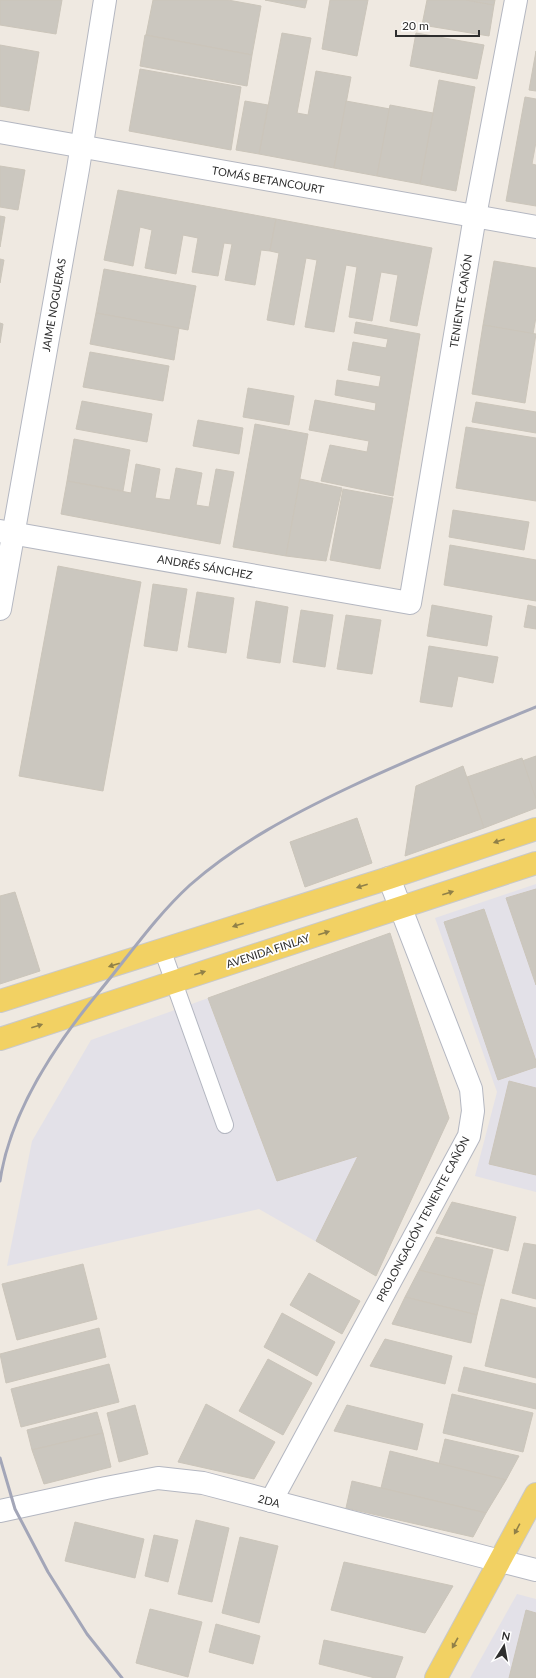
<svg xmlns="http://www.w3.org/2000/svg" width="536" height="1678" font-family="Lato,sans-serif">
  <style>
    .industrial { fill: #e3e1e8 }
    .building { fill: #cbc7bf; stroke: #cbc5ba }
    .lines { fill: none; stroke-linecap: round; stroke-linejoin: round }
    .service-casing { stroke: #b4b7c1; stroke-width: 18 }
    .minor-casing { stroke: #b4b7c1; stroke-width: 24 }
    .tertiary-casing { stroke: #b4b7c1; stroke-width: 24 }
    .primary-casing { stroke: #c9c9c9; stroke-width: 24 }
    .service { stroke: #fff; stroke-width: 16 }
    .minor { stroke: #fff; stroke-width: 22 }
    .tertiary { stroke: #fff; stroke-width: 22 }
    .primary { stroke: #f2d163; stroke-width: 22 }
    .rail { stroke: #a3a6b8; stroke-width: 3 }
    .oneway { fill: #908048 }
    .labels { text-anchor: middle; stroke-width: 3.5; stroke-linejoin: round; paint-order: stroke }
    .street-label { font-size: 11px; fill: #2e2e2e; stroke: #fff }
  </style>
  <rect width="100%" height="100%" fill="#efe9e1"/>
  <!-- industrial -->
  <g class="industrial">
    <path d="M536,884V1192L475,1176L497,1092L435,918Z"/>
    <path d="M390,933L449,1118L376,1276L259,1209L7,1266L32,1141L91,1040Z"/>
    <path d="M517,1594L536,1599V1678H470Z"/>
  </g>
  <!-- building -->
  <g class="building">
    <path d="M0,0H62L56,34L0,25Z"/>
    <path d="M153,0H228L261,6L252,55L146,35Z"/>
    <path d="M265,0H307L305,8Z"/>
    <path d="M330,0H368L357,56L322,49Z"/>
    <path d="M427,0H466L494,5L489,36L422,25Z"/>
    <path d="M466,0H495L494,5Z"/>
    <path d="M282,33L311,38L297,113L308,115L316,71L351,77L334,168L259,154Z"/>
    <path d="M416,33L484,45L477,79L410,66Z"/>
    <path d="M145,35L252,55L247,86L140,66Z"/>
    <path d="M0,45L39,52L29,111L0,106Z"/>
    <path d="M536,51V91L529,90Z"/>
    <path d="M140,69L241,87L231,150L129,131Z"/>
    <path d="M439,80L475,87L456,191L420,184Z"/>
    <path d="M525,97L536,99V142L532,164L536,165V206L506,201Z"/>
    <path d="M245,101L268,105L259,154L236,150Z"/>
    <path d="M346,101L390,109L377,176L334,168Z"/>
    <path d="M390,105L433,113L420,184L377,176Z"/>
    <path d="M0,166L25,170L18,210L0,207Z"/>
    <path d="M118,190L276,219L270,251L261,250L255,285L225,280L232,244L224,243L218,276L192,272L198,238L183,235L176,274L145,268L152,230L140,227L133,266L104,260Z"/>
    <path d="M0,216L5,217L0,247Z"/>
    <path d="M276,219L432,248L417,326L390,321L398,275L381,272L372,321L349,317L357,267L346,265L334,332L305,327L317,260L306,258L294,325L267,320L279,253L270,251Z"/>
    <path d="M0,259L4,260L0,283Z"/>
    <path d="M494,261L536,268V317L533,334L483,325Z"/>
    <path d="M104,269L196,286L188,330L96,313Z"/>
    <path d="M96,313L179,328L174,360L90,344Z"/>
    <path d="M356,322L420,334L393,496L321,481L330,445L367,452L369,441L309,430L315,400L375,411L376,403L335,395L337,380L379,387L381,376L348,370L353,342L386,348L388,339L354,333Z"/>
    <path d="M0,323L3,324L0,343Z"/>
    <path d="M483,325L536,334L525,403L472,394Z"/>
    <path d="M90,352L169,366L163,401L83,387Z"/>
    <path d="M248,388L294,396L289,425L243,417Z"/>
    <path d="M82,401L152,414L147,442L76,429Z"/>
    <path d="M476,402L536,412V433L472,422Z"/>
    <path d="M198,420L243,428L239,454L193,446Z"/>
    <path d="M255,424L308,434L286,556L233,547Z"/>
    <path d="M466,427L536,438V501L456,488Z"/>
    <path d="M74,439L130,450L123,491L67,481Z"/>
    <path d="M136,464L160,469L155,498L170,500L176,468L202,473L196,505L209,507L216,469L234,472L220,544L61,514L67,481L131,493Z"/>
    <path d="M300,479L342,488L326,561L286,556Z"/>
    <path d="M343,489L393,498L380,569L330,560Z"/>
    <path d="M453,510L529,522L524,550L449,537Z"/>
    <path d="M450,545L536,560V601L444,585Z"/>
    <path d="M58,566L141,582L103,791L19,776Z"/>
    <path d="M153,584L187,589L177,651L144,646Z"/>
    <path d="M197,592L234,598L226,653L188,647Z"/>
    <path d="M256,601L288,607L280,663L247,658Z"/>
    <path d="M432,605L492,616L487,646L427,636Z"/>
    <path d="M528,605L536,607V629L524,627Z"/>
    <path d="M301,610L333,615L325,667L293,662Z"/>
    <path d="M346,615L381,620L372,674L337,669Z"/>
    <path d="M429,646L498,657L493,683L458,676L452,707L420,702Z"/>
    <path d="M536,756V799L522,761Z"/>
    <path d="M522,758L536,799V808L484,828L467,777Z"/>
    <path d="M463,766L484,828L405,856L416,786Z"/>
    <path d="M357,818L372,863L305,887L290,842Z"/>
    <path d="M536,889V985L506,898Z"/>
    <path d="M15,892L40,971L0,984V896Z"/>
    <path d="M484,909L536,1061V1067L498,1080L444,922Z"/>
    <path d="M390,933L449,1118L376,1276L316,1241L358,1156L277,1181L208,998Z"/>
    <path d="M509,1081L536,1088V1175L489,1164Z"/>
    <path d="M452,1202L516,1217L508,1251L436,1233Z"/>
    <path d="M436,1237L493,1250L484,1286L419,1270Z"/>
    <path d="M524,1243L536,1245V1299L512,1293Z"/>
    <path d="M83,1264L97,1319L17,1340L2,1284Z"/>
    <path d="M419,1270L484,1286L477,1315L405,1297Z"/>
    <path d="M309,1273L360,1301L342,1334L290,1305Z"/>
    <path d="M405,1297L477,1315L471,1343L392,1324Z"/>
    <path d="M501,1299L536,1308V1378L485,1366Z"/>
    <path d="M282,1313L335,1342L317,1376L264,1347Z"/>
    <path d="M99,1328L106,1357L6,1383L0,1354Z"/>
    <path d="M385,1339L452,1356L445,1384L370,1366Z"/>
    <path d="M268,1359L312,1383L283,1435L239,1411Z"/>
    <path d="M109,1364L119,1402L21,1427L11,1389Z"/>
    <path d="M464,1367L536,1384V1409L458,1391Z"/>
    <path d="M452,1394L533,1413L523,1452L443,1433Z"/>
    <path d="M206,1404L275,1442L254,1479L178,1462Z"/>
    <path d="M135,1405L148,1454L119,1462L107,1413Z"/>
    <path d="M347,1405L423,1424L417,1450L334,1431Z"/>
    <path d="M97,1412L103,1433L32,1450L27,1430Z"/>
    <path d="M103,1433L111,1467L44,1484L32,1450Z"/>
    <path d="M445,1439L519,1456L506,1480L439,1464Z"/>
    <path d="M390,1451L506,1480L486,1513L381,1488Z"/>
    <path d="M352,1481L486,1513L473,1537L346,1508Z"/>
    <path d="M196,1520L229,1528L212,1602L178,1594Z"/>
    <path d="M75,1522L144,1539L135,1578L65,1561Z"/>
    <path d="M154,1535L178,1540L168,1582L145,1576Z"/>
    <path d="M240,1537L278,1546L259,1623L222,1613Z"/>
    <path d="M344,1562L453,1586L425,1633L331,1610Z"/>
    <path d="M150,1609L202,1622L188,1677L136,1663Z"/>
    <path d="M526,1610L536,1613V1678H509Z"/>
    <path d="M216,1624L260,1636L253,1664L209,1652Z"/>
    <path d="M324,1640L403,1657L395,1678H375L319,1664Z"/>
  </g>
  <g class="lines">
    <!-- service casing -->
    <g class="service-casing">
      <path id="service" d="M162,949L225,1125"/>
    </g>
    <!-- minor casing -->
    <g class="minor-casing">
      <g id="minor">
        <path d="M0,531L410,603L475,216"/>
        <path d="M0,609L78,169L105,0"/>
        <path d="M271,1501L469,1136L473,1111L471,1089L389,878"/>
        <path d="M0,1511L106,1488L158,1478L203,1483L500,1561"/>
      </g>
    </g>
    <!-- tertiary casing -->
    <g class="tertiary-casing">
      <g id="tertiary">
        <path d="M0,132L536,227"/>
        <path d="M475,216L516,0"/>
        <path d="M500,1561L536,1570"/>
      </g>
    </g>
    <!-- primary casing -->
    <g class="primary-casing">
      <g id="primary">
        <path d="M0,1001L389,878L536,829"/>
        <path d="M0,1039L536,863"/>
        <path d="M436,1678L536,1494"/>
      </g>
    </g>
    <!-- service -->
    <use href="#service" class="service"/>
    <!-- minor -->
    <use href="#minor" class="minor"/>
    <!-- tertiary -->
    <use href="#tertiary" class="tertiary"/>
    <!-- primary -->
    <use href="#primary" class="primary"/>
    <!-- rail -->
    <g class="rail">
      <path d="M0,1181C10,1113 55,1045 98,993C128,957 155,917 190,885C238,843 293,814 350,787C411,758 473,733 536,707"/>
      <path d="M0,1458L15,1509L48,1572L87,1634L122,1678"/>
    </g>
  </g>
  <!-- one-way arrows -->
  <defs><path id="oneway-solid" d="M-6-.8H1V-3.2L6.5 0L1 3.2V.8H-6Z"/></defs>
  <g class="oneway">
    <use href="#oneway-solid" transform="translate(499 841) rotate(162)"/>
    <use href="#oneway-solid" transform="translate(362 886) rotate(162)"/>
    <use href="#oneway-solid" transform="translate(448 893) rotate(-18)"/>
    <use href="#oneway-solid" transform="translate(238 925) rotate(162)"/>
    <use href="#oneway-solid" transform="translate(324 933) rotate(-18)"/>
    <use href="#oneway-solid" transform="translate(114 965) rotate(162)"/>
    <use href="#oneway-solid" transform="translate(200 973) rotate(-18)"/>
    <use href="#oneway-solid" transform="translate(37 1026) rotate(-18)"/>
    <use href="#oneway-solid" transform="translate(517 1529) rotate(118)"/>
    <use href="#oneway-solid" transform="translate(455 1643) rotate(119)"/>
  </g>
  <g class="labels">
    <!-- street labels -->
    <g class="street-label">
      <text transform="translate(268 180) rotate(10)" y="4">TOMÁS BETANCOURT</text>
      <text transform="translate(461 301) rotate(-81)" y="4">TENIENTE CAÑÓN</text>
      <text transform="translate(54 305) rotate(-80)" y="4">JAIME NOGUERAS</text>
      <text transform="translate(205 567) rotate(10)" y="4">ANDRÉS SÁNCHEZ</text>
      <text transform="translate(268 951) rotate(-18)" y="4">AVENIDA FINLAY</text>
      <text transform="translate(423 1219) rotate(-62)" y="4">PROLONGACIÓN TENIENTE CAÑÓN</text>
      <text transform="translate(269 1501) rotate(15)" y="4">2DA</text>
    </g>
  </g>
  <!-- north arrow -->
  <g transform="translate(504 1646) rotate(11)" stroke="#ffffff" stroke-width="3" paint-order="stroke">
  <path d="M0-3L7 15L0 10L-7 15Z" fill="#2e2e2e"/>
  <text y="-6" font-size="11" font-weight="bold" text-anchor="middle" fill="#2e2e2e">N</text>
  </g>
  <!-- scale -->
  <path d="M396 30v6h83v-6" fill="none" stroke="#2e2e2e" stroke-width="2"/>
  <text x="402" y="30" font-size="12" fill="#2e2e2e" stroke="#ffffff" stroke-width="3" paint-order="stroke">20 m</text>
</svg>
